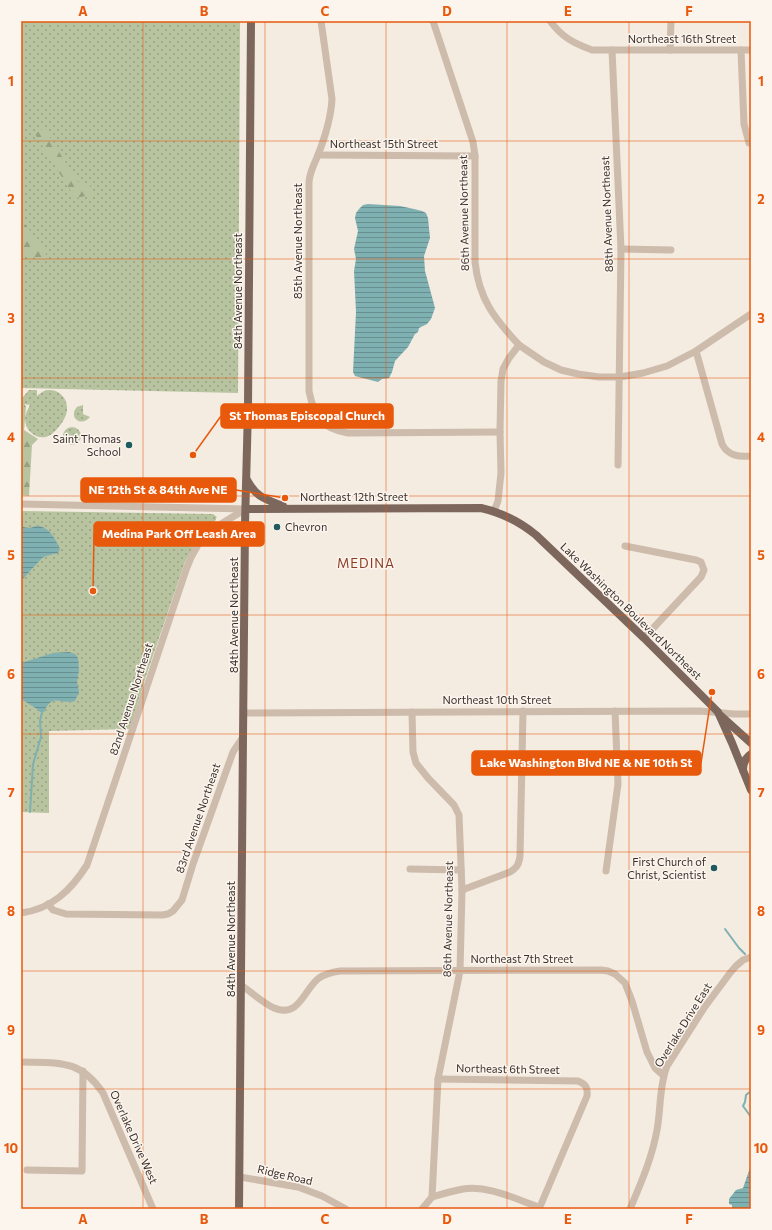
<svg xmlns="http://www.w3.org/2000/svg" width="772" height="1230" font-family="Commissioner,sans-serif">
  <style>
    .green { fill: url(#green-dots) }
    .forest { fill: url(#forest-firs) }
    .water { fill: url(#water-rules) }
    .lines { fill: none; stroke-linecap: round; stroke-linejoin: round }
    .stream { stroke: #7fb0b2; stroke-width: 2 }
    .minor { stroke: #cdbbac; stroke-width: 7 }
    .major { stroke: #7d675c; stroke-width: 8 }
    .grid { fill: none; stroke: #e8590c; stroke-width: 1; stroke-opacity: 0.55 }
    .poi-dot { fill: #1f5a5e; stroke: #fbf5ee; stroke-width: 1.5 }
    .labels { text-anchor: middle; stroke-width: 3; stroke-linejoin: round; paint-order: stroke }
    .street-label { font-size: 11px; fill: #3b302b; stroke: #fbf5ee }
    .poi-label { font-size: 11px; fill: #3b302b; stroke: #fbf5ee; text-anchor: end }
    .quarter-label { font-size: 13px; letter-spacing: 1px; fill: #8c3b22; stroke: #fbf5ee }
    .leader { fill: none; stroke: #e8590c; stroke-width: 1.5 }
    .callout-dot { fill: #e8590c; stroke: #fbf5ee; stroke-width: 1.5 }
    .callout { fill: #e8590c; stroke: #e8590c; stroke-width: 1.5 }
    .callout-label { font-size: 12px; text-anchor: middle; font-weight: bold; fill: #fff }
    .neatline { fill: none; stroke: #e8590c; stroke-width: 1.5 }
    .grid-label { font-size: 13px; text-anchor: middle; font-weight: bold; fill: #e8590c }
  </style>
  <defs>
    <pattern id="green-dots" width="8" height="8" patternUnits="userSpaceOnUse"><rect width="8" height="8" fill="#b8c4a0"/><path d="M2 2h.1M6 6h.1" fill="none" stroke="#97a083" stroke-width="1.8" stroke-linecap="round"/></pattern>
    <pattern id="forest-firs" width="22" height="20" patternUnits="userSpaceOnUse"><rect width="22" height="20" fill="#b8c4a0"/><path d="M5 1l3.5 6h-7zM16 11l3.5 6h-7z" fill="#97a083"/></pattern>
    <pattern id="water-rules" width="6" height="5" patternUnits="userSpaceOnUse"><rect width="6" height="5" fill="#7fb0b2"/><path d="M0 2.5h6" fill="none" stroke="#699091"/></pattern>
  </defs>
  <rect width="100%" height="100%" fill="#f4ebe1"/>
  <!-- green -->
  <g class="green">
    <path d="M21,21H240L238,393L21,388Z"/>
    <path d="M29,390H37V396C39,394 42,392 44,391C56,387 68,397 67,409C67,416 62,423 58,428C54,432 51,436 45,437C35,439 25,430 25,419C25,414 28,409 30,405L23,404L22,398Z"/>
    <path d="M83,405V414L90,417C81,428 68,417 77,407Z"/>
    <circle cx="72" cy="436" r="9"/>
    <path d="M21,511L213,514L217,517L216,518V520L205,529L201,533L185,562L146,676L130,729L49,731V813L21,812Z"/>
  </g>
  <!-- forest -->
  <g class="forest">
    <path d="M44,128L78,182L90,185L91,195L75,198L35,134Z"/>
    <path d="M21,218L46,253L45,261L21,253Z"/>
    <path d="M21,398L26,407L24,430L38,439L32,445L29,496L21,495Z"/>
  </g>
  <!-- water -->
  <g class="water">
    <path d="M368,204L400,206L414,209L422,211L426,213L428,218L430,238L424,256L425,271L435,308L431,319L427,324L419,328L418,332L415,334L408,347L395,361L392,372L389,378L382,379L378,382L355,376L353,372L356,312L354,271L356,259L354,249L358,231L355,218L356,213L359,209L363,205Z"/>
    <path d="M21,526C24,527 27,528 30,528C33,528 36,525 39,526C50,528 56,540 60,549L58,553L46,556L42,558L21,581V535L22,533Z"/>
    <path d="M69,652L75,654L78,658L79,671L77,681L79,692L75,701C61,705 52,692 44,712H40L37,709L21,699V663L53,653Z"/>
    <path d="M751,1165V1209H732V1205L729,1204V1199L736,1190L743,1188Z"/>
  </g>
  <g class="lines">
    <!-- stream -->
    <g class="stream">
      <path d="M22,526V518"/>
      <path d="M30,812L33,764L41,737L40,721L42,712"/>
      <path d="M725,929L739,948L745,954"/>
      <path d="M751,1091L746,1095L745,1102L743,1106L751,1117"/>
    </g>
    <!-- minor -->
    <g class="minor">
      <path d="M321,21L332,99C331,118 325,137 318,155C314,165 310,171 309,182V391C314,416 321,429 348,433L500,432"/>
      <path d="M433,21L473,142L475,156V262C479,299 494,318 519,345L509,358L503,369L501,381L500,432L501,473L498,501L494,511"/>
      <path d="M550,21C562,37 573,43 592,50H751"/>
      <path d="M612,50L621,249L618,465"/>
      <path d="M670,50L671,21"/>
      <path d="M741,50L744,124L749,143"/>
      <path d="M318,155L475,156"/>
      <path d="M621,249L671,250"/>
      <path d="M519,345L544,362L561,370L578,374L599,377H620L643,373L667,366L696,351L751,314"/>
      <path d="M696,351L722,444C728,456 739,457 751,456"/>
      <path d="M21,504L246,509"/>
      <path d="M625,546L696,560L701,562L704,570L701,577L644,638"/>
      <path d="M412,712L413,752L416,763L428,778L454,805L459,815L462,890L460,971L438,1079L432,1197L422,1209"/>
      <path d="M244,713L700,711L734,714H751"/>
      <path d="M410,869L461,870"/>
      <path d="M606,871L618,784L615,711"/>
      <path d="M462,890L510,872C517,868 519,864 520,856L523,711"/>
      <path d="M48,904L53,910L66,914L162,915L168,914L173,911L182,900L193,864L233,752L243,737"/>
      <path d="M21,913C52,909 71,890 87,865L186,570C189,561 193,553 198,545C210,529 229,519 246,509"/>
      <path d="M241,985C251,992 263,1003 274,1008C299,1019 304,989 319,978C325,974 333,972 340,971L601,970L608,971L615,974L625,983L632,1001L647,1052L655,1068L663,1075"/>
      <path d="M21,1062C59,1063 80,1059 103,1093L153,1209"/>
      <path d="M438,1079L578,1081C586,1084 588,1088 587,1096L539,1209"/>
      <path d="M27,1170L82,1171L83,1071"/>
      <path d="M240,1177L298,1187L322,1196L346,1209"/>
      <path d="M432,1197C442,1194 453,1191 463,1189C489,1185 515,1199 539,1207"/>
      <path d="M630,1209C641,1183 652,1158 657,1130C661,1109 659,1086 667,1066L704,1008L730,973L736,966L743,960L751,957"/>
    </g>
    <!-- major -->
    <g class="major">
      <path d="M247,480C257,498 265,499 283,506"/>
      <path d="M246,509L481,508C503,513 519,521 536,535L644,638L718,712L732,743L751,790"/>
      <path d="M721,716L751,743"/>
      <path d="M743,770C743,763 745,758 751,754"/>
      <path d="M239,1209L243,737L245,524L248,408L251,21"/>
    </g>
  </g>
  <!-- grid -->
  <path class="grid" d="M143,21V1209M265,21V1209M386,21V1209M507,21V1209M629,21V1209M21,141H751M21,259H751M21,378H751M21,496H751M21,615H751M21,734H751M21,852H751M21,971H751M21,1089H751"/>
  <!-- markers -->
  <g class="poi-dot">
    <circle cx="129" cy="445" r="4"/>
    <circle cx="277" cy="527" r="4"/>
    <circle cx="714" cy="868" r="4"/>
  </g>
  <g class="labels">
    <!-- street labels -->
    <g class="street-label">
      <text x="682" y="43">Northeast 16th Street</text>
      <text x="384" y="148">Northeast 15th Street</text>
      <text transform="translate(464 213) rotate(-91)" y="4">86th Avenue Northeast</text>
      <text transform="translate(607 214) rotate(-92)" y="4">88th Avenue Northeast</text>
      <text transform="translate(298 241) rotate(-90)" y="4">85th Avenue Northeast</text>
      <text transform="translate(238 291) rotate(-90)" y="4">84th Avenue Northeast</text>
      <text x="354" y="501">Northeast 12th Street</text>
      <text transform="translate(631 611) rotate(44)" y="4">Lake Washington Boulevard Northeast</text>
      <text transform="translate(234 615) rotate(-90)" y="4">84th Avenue Northeast</text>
      <text transform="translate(131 699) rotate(-72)" y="4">82nd Avenue Northeast</text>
      <text x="497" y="704">Northeast 10th Street</text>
      <text transform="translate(198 818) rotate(-71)" y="4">83rd Avenue Northeast</text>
      <text transform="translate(448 919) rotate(-89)" y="4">86th Avenue Northeast</text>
      <text transform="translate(231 939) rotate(-90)" y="4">84th Avenue Northeast</text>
      <text x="522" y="963">Northeast 7th Street</text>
      <text transform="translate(683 1025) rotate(-58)" y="4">Overlake Drive East</text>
      <text transform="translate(508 1069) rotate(1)" y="4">Northeast 6th Street</text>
      <text transform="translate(134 1137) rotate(66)" y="4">Overlake Drive West</text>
      <text transform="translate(285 1175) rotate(13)" y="4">Ridge Road</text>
    </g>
    <!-- poi labels -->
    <g class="poi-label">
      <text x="121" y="443">Saint Thomas<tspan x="121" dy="13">School</tspan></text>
      <text x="285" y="531" text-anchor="start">Chevron</text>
      <text x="706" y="866">First Church of<tspan x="706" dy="13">Christ, Scientist</tspan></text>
    </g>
    <!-- quarter labels -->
    <g class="quarter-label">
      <text x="366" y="568">MEDINA</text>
    </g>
  </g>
  <!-- callouts -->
  <path class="leader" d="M193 455L221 416M285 498L236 490M93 591L94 534M712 692L701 763"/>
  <g class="callout-dot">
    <circle cx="193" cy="455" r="4"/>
    <circle cx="285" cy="498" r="4"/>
    <circle cx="93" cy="591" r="4"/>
    <circle cx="712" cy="692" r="4"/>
  </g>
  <g class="callout">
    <rect x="221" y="404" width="172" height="24" rx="4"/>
    <rect x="81" y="478" width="155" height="24" rx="4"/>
    <rect x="94" y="522" width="170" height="24" rx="4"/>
    <rect x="472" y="751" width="229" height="24" rx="4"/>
  </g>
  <g class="callout-label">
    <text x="307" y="420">St Thomas Episcopal Church</text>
    <text x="158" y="494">NE 12th St &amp; 84th Ave NE</text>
    <text x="179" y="538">Medina Park Off Leash Area</text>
    <text x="586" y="767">Lake Washington Blvd NE &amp; NE 10th St</text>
  </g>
  <!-- border -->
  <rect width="772" height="1230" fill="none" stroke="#fbf5ee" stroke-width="44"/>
  <rect x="22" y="22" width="728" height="1186" class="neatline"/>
  <g class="grid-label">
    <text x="83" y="16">A</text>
    <text x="204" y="16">B</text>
    <text x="325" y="16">C</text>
    <text x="447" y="16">D</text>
    <text x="568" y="16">E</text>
    <text x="689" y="16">F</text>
    <text x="11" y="86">1</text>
    <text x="761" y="86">1</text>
    <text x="11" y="204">2</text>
    <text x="761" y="204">2</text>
    <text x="11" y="323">3</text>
    <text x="761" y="323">3</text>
    <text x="11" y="442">4</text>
    <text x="761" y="442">4</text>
    <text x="11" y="560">5</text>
    <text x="761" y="560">5</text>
    <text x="11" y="679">6</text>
    <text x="761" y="679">6</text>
    <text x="11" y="797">7</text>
    <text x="761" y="797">7</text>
    <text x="11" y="916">8</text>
    <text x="761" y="916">8</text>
    <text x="11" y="1035">9</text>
    <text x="761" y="1035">9</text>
    <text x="11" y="1153">10</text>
    <text x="761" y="1153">10</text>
    <text x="83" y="1224">A</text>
    <text x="204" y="1224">B</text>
    <text x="325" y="1224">C</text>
    <text x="447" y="1224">D</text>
    <text x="568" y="1224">E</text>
    <text x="689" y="1224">F</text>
  </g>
</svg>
